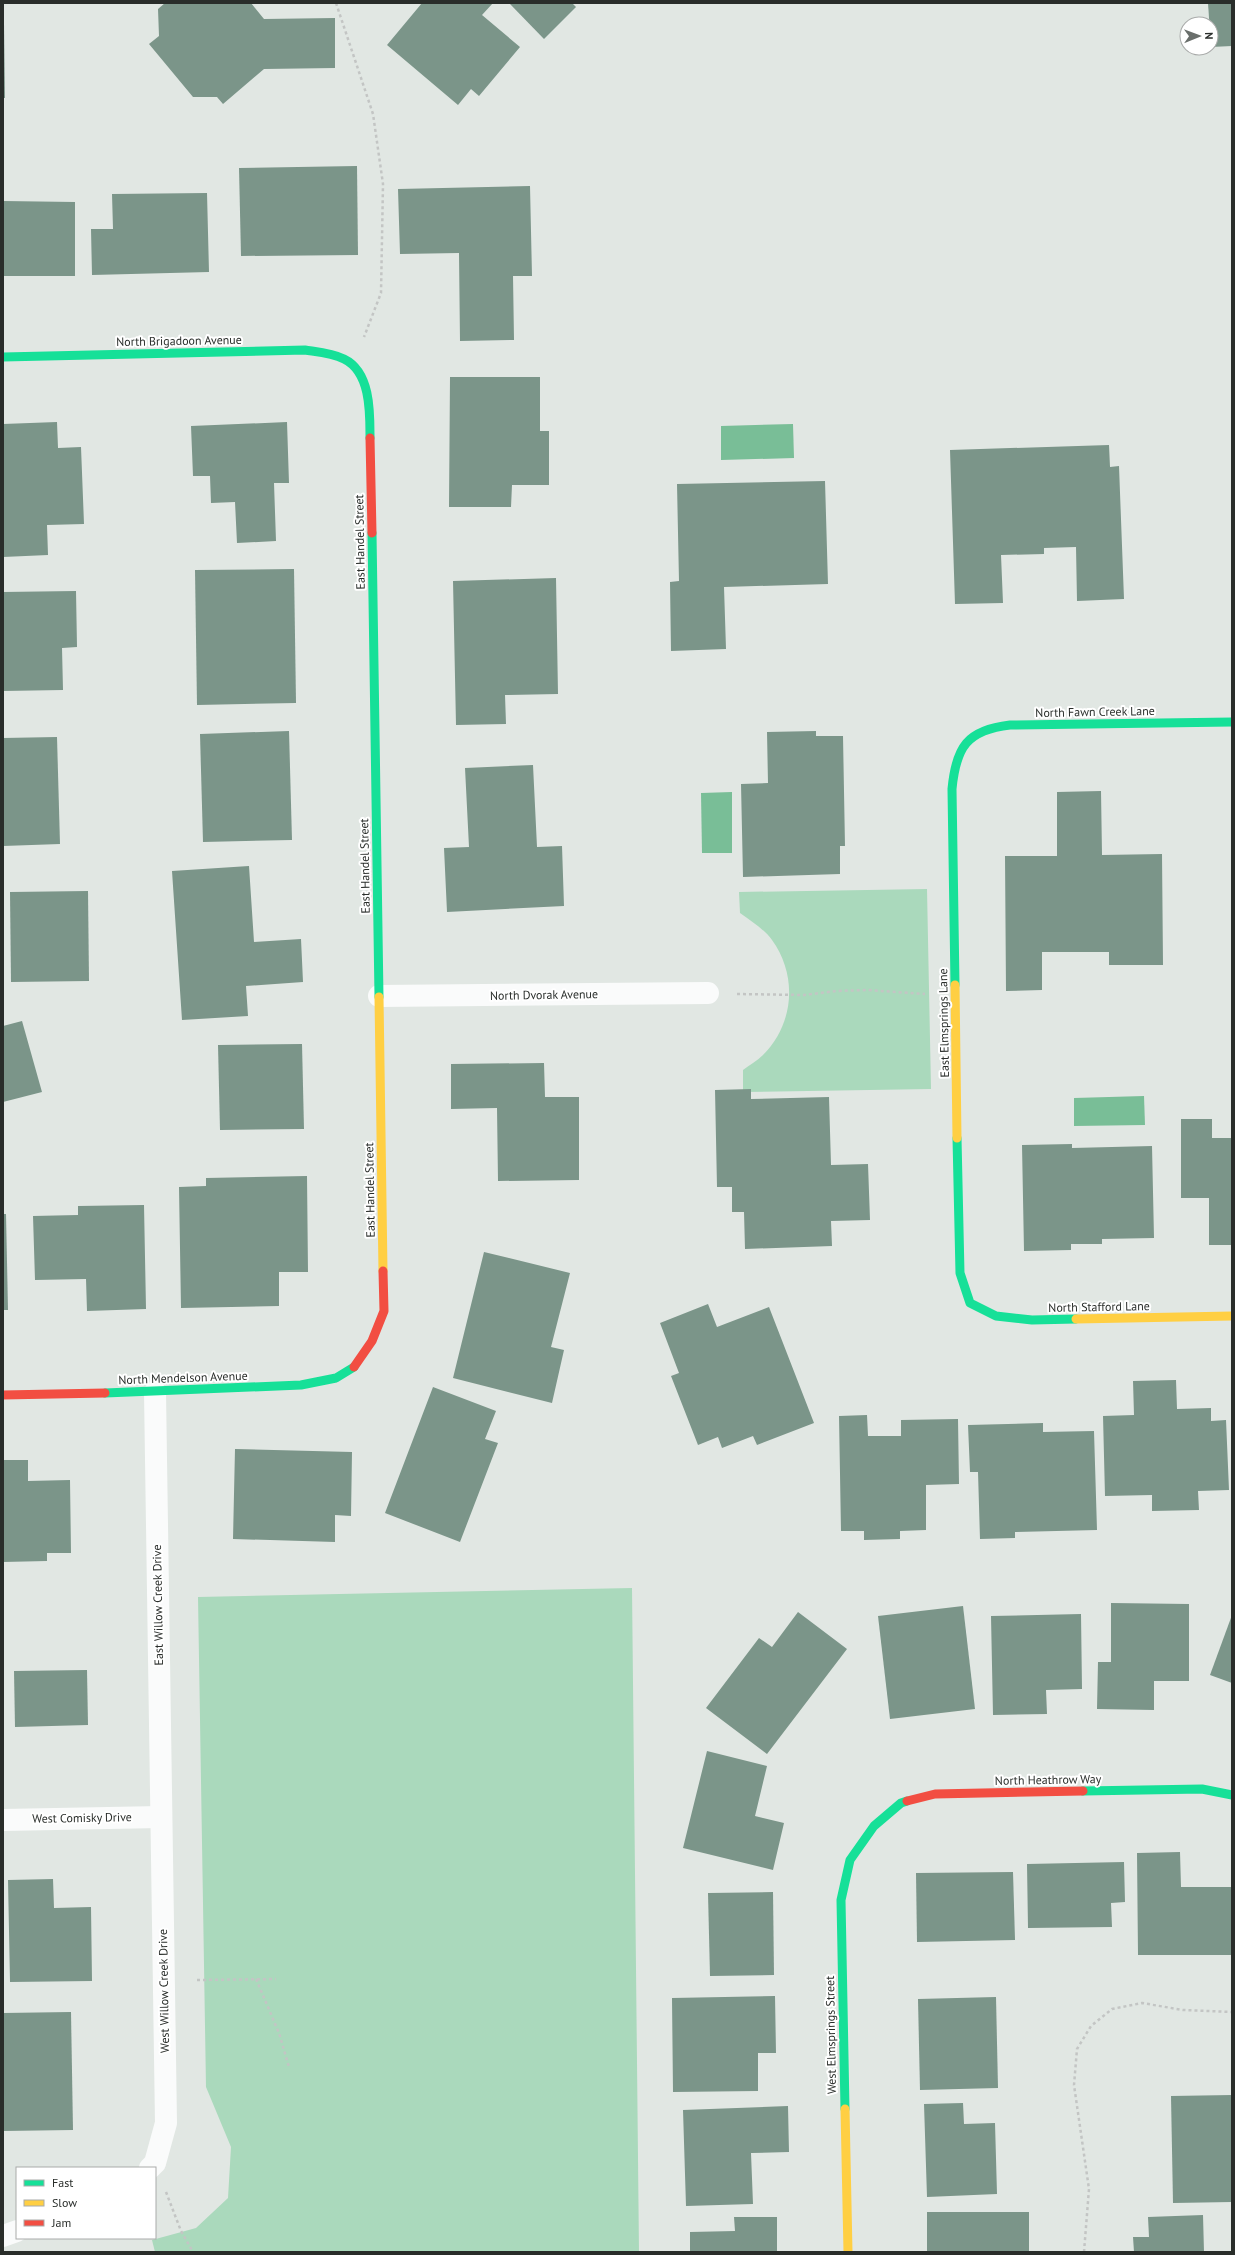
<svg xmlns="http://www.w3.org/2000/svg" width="1235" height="2255" font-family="'PT Sans',sans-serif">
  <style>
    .green { fill: #aad9bc }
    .water { fill: #79be97 }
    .building { fill: #7b9589 }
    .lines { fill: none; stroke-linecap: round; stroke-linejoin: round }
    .path { stroke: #c3c5c4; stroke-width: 2.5; stroke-dasharray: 3 3; stroke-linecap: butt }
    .street { stroke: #fafbfb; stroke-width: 22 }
    .fast { stroke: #16e098; stroke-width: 9 }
    .slow { stroke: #ffcf43; stroke-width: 9 }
    .jam { stroke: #f24e42; stroke-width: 9 }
    .labels { text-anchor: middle; stroke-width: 4; stroke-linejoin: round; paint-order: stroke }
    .street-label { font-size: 12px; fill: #292d2a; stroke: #fff }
  </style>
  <rect width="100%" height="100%" fill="#e1e7e3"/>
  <!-- green -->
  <g class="green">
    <path d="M927,889L931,1089L743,1092V1070C749,1065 757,1061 763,1055C794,1024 798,976 772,940C764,929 751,921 740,913L739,892Z"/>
    <path d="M632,1588L639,2252H155L152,2240L196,2228L228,2198L231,2147L206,2087L198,1597Z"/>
  </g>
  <!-- water -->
  <g class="water">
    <path d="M793,424L794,458L721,460V426Z"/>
    <path d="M732,792V853H702L701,793Z"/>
    <path d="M1144,1096L1145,1125L1074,1126V1098Z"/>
  </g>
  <!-- building -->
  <g class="building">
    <path d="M165,3H251L264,19L335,18V68L264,69L223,104L217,97H193L149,44L159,36L158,9Z"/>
    <path d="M422,3H493L482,15L520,47L479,96L471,89L458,105L387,45Z"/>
    <path d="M511,3H572L576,7L544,39L510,4Z"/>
    <path d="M1208,3H1232V46L1211,47Z"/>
    <path d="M3,23H4L5,98H3Z"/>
    <path d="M357,166L358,255L241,256L239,168Z"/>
    <path d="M530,186L532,276H513L514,340L460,341L459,253L400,254L398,189Z"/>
    <path d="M207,193L209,272L92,275L91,229H113L112,194Z"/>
    <path d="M3,201L75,202V276H3Z"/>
    <path d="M450,377H540V431H549V485H512L511,507H449Z"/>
    <path d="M57,422L58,448L81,447L84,524L47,525L48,555L3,557V424Z"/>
    <path d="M287,422L289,483H274L276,541L237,543L235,502L211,503L210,476H193L191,426Z"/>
    <path d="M1109,445L1110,467L1119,466L1124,599L1077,601L1076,547L1044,548V554L1001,555L1003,603L955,604L950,450Z"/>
    <path d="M825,481L828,584L724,587L726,649L671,651L670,582L679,581L677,484Z"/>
    <path d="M294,569L296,703L197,705L195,570Z"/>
    <path d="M556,578L558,694L505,695L506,724L456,725L453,581Z"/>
    <path d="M76,591L77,647L62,648L63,690L3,691V592Z"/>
    <path d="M289,731L292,840L203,842L200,734Z"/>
    <path d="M816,731V736H843L845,846H840V874L743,877L741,784L768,783L767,732Z"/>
    <path d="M57,737L60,844L3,846V738Z"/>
    <path d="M533,765L537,847L562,846L564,906L447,912L444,848L469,847L465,768Z"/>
    <path d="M1101,791L1102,855L1162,854L1163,965H1109V952H1042V990L1006,991L1005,856H1057V792Z"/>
    <path d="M249,866L254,942L301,939L303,982L246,986L248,1016L182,1020L172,871Z"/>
    <path d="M88,891L89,981L11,982L10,892Z"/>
    <path d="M22,1021L42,1092L3,1102V1026Z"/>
    <path d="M302,1044L304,1129L220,1130L218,1045Z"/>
    <path d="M544,1063L545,1097H579V1180L498,1181L497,1108L451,1109V1064Z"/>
    <path d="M751,1089V1099L829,1097L831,1165L868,1164L870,1220L831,1221L832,1246L745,1249L744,1212H732V1187H717L715,1090Z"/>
    <path d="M1181,1119H1212V1138H1232V1245H1209V1198H1181Z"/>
    <path d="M1072,1144V1148L1152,1146L1154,1238L1102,1239V1244H1071V1250L1024,1251L1022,1145Z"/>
    <path d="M307,1176L308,1272H279V1306L181,1308L179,1187L206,1186V1178Z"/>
    <path d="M144,1205L146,1309L87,1311L86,1279L35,1280L33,1216L78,1215V1206Z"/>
    <path d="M3,1214H6L8,1310H3Z"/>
    <path d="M484,1252L570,1273L551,1347L564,1350L552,1403L453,1378Z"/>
    <path d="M708,1304L717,1327L769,1307L814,1423L757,1445L753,1436L722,1448L718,1437L698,1445L671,1376L679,1373L660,1323Z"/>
    <path d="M1176,1380L1177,1409L1211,1408V1421L1226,1420L1229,1490L1198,1491L1199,1510L1152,1511V1495L1105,1496L1103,1416L1134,1415L1133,1381Z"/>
    <path d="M433,1387L496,1411L485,1439L498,1443L460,1542L385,1513Z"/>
    <path d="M867,1415L868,1436H901V1420L958,1419L959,1484L926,1485V1530L900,1531V1539L864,1540V1531H841L839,1416Z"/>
    <path d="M1043,1423V1432L1094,1431L1097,1530L1015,1532V1538L980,1539L978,1472H970L968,1425Z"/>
    <path d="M235,1449L352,1452L351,1516L335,1515V1542L233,1539Z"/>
    <path d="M3,1460H28V1481L70,1480L71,1553H47V1561L3,1562Z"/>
    <path d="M1111,1603L1189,1604V1681H1154V1710L1097,1709L1098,1662H1111Z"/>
    <path d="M963,1606L975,1709L890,1719L878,1616Z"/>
    <path d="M798,1612L847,1649L767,1754L706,1708L759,1638L772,1647Z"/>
    <path d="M1081,1614L1082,1689L1046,1690L1047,1714L993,1715L991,1616Z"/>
    <path d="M1232,1615V1683L1210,1675Z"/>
    <path d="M87,1670L88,1725L15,1727L14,1671Z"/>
    <path d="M707,1751L767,1766L755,1816L784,1823L773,1870L683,1848Z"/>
    <path d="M1180,1852L1181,1887H1232V1955H1138L1137,1853Z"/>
    <path d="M1124,1862L1125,1902L1111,1903L1112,1927L1028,1928L1027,1864Z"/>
    <path d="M1013,1872L1015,1940L917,1942L916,1873Z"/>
    <path d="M53,1879L54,1908L91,1907L92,1981L10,1982L8,1880Z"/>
    <path d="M773,1892L774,1975L710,1976L708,1893Z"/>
    <path d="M775,1996L776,2053H758V2091L673,2092L672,1998Z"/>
    <path d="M996,1997L998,2088L920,2090L918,1999Z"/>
    <path d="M71,2012L73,2130L3,2131V2013Z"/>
    <path d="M1232,2095V2202L1173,2203L1171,2096Z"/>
    <path d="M963,2103L964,2124L995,2123L997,2194L927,2197L924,2104Z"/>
    <path d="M788,2106L789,2152L751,2153L753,2204L686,2206L683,2110Z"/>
    <rect x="927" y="2212" width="102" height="40"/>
    <path d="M1203,2215L1204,2252H1134L1133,2237H1149L1148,2217Z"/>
    <path d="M734,2217H777V2252H690V2232L735,2231Z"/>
  </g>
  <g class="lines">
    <!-- path -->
    <g class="path">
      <path d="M336,3L373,114L383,184L381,293L364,337"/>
      <path d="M737,994L804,995L836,991L867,990L925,994"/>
      <path d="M256,1979L279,2033L289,2067"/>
      <path d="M197,1980L276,1979"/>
      <path d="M166,2192L181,2231L193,2252"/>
      <path d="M1084,2252L1089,2189L1074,2085L1077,2049L1091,2026L1112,2009L1142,2003L1183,2010L1232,2012"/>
    </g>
    <!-- street -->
    <g class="street">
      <path d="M379,996L708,993"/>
      <path d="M3,1820L161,1817"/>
      <path d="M150,2168L155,2163L166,2123L155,1392"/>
      <path d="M3,2236L17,2231"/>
    </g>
    <!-- fast -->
    <g class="fast">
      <path d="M3,357L305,350C318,352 332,353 344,359C371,372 370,413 370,438"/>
      <path d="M372,533L379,997"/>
      <path d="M955,985L952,789C956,747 967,730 1010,725L1232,722"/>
      <path d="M957,1138L960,1273L970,1303L996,1316L1032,1320L1076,1319"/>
      <path d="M105,1393L301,1385L336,1378L354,1367"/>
      <path d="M1083,1791L1202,1789L1232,1795"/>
      <path d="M845,2109L841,1900L850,1860L874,1826L901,1803L907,1801"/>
    </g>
    <!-- slow -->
    <g class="slow">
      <path d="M955,985L957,1138"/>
      <path d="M379,997L383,1271"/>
      <path d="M1076,1319L1232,1316"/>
      <path d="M845,2109L848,2252"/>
    </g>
    <!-- jam -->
    <g class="jam">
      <path d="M370,438L372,533"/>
      <path d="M354,1367L372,1341L384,1311L383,1271"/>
      <path d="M3,1395L105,1393"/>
      <path d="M907,1801L935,1794L1083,1791"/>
    </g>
  </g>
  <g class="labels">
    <!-- street labels -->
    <g class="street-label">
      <text transform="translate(179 341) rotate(-1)" y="4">North Brigadoon Avenue</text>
      <text transform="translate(360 542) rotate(-91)" y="4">East Handel Street</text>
      <text transform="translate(1095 712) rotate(-1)" y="4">North Fawn Creek Lane</text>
      <text transform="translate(365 866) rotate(-91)" y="4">East Handel Street</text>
      <text transform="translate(544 995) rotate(-1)" y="4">North Dvorak Avenue</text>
      <text transform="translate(944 1023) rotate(-91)" y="4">East Elmsprings Lane</text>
      <text transform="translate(370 1190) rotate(-91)" y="4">East Handel Street</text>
      <text transform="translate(1099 1307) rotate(-1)" y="4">North Stafford Lane</text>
      <text transform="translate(183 1378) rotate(-2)" y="4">North Mendelson Avenue</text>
      <text transform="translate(158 1605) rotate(-91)" y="4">East Willow Creek Drive</text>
      <text transform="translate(1048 1780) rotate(-1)" y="4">North Heathrow Way</text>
      <text transform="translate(82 1818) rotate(-1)" y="4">West Comisky Drive</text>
      <text transform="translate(164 1991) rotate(-91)" y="4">West Willow Creek Drive</text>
      <text transform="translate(831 2035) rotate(-91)" y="4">West Elmsprings Street</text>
    </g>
  </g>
  <!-- border -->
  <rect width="1235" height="2255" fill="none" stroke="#292d2a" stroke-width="8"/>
  <!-- legend -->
  <rect x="16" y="2167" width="140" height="72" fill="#ffffff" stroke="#a9abaa"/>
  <rect x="24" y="2180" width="20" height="6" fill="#16e098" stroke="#a9abaa"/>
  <text x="52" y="2187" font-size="12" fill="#292d2a">Fast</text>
  <rect x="24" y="2200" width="20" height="6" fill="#ffcf43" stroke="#a9abaa"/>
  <text x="52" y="2207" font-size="12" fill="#292d2a">Slow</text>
  <rect x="24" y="2220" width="20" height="6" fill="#f24e42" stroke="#a9abaa"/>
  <text x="52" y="2227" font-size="12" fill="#292d2a">Jam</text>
  <!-- north arrow -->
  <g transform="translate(1199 36) rotate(89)"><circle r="19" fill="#ffffff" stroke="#a9abaa"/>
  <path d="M0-3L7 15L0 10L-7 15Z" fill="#696e6b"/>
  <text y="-6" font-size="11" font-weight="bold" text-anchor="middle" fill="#292d2a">N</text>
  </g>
</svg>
